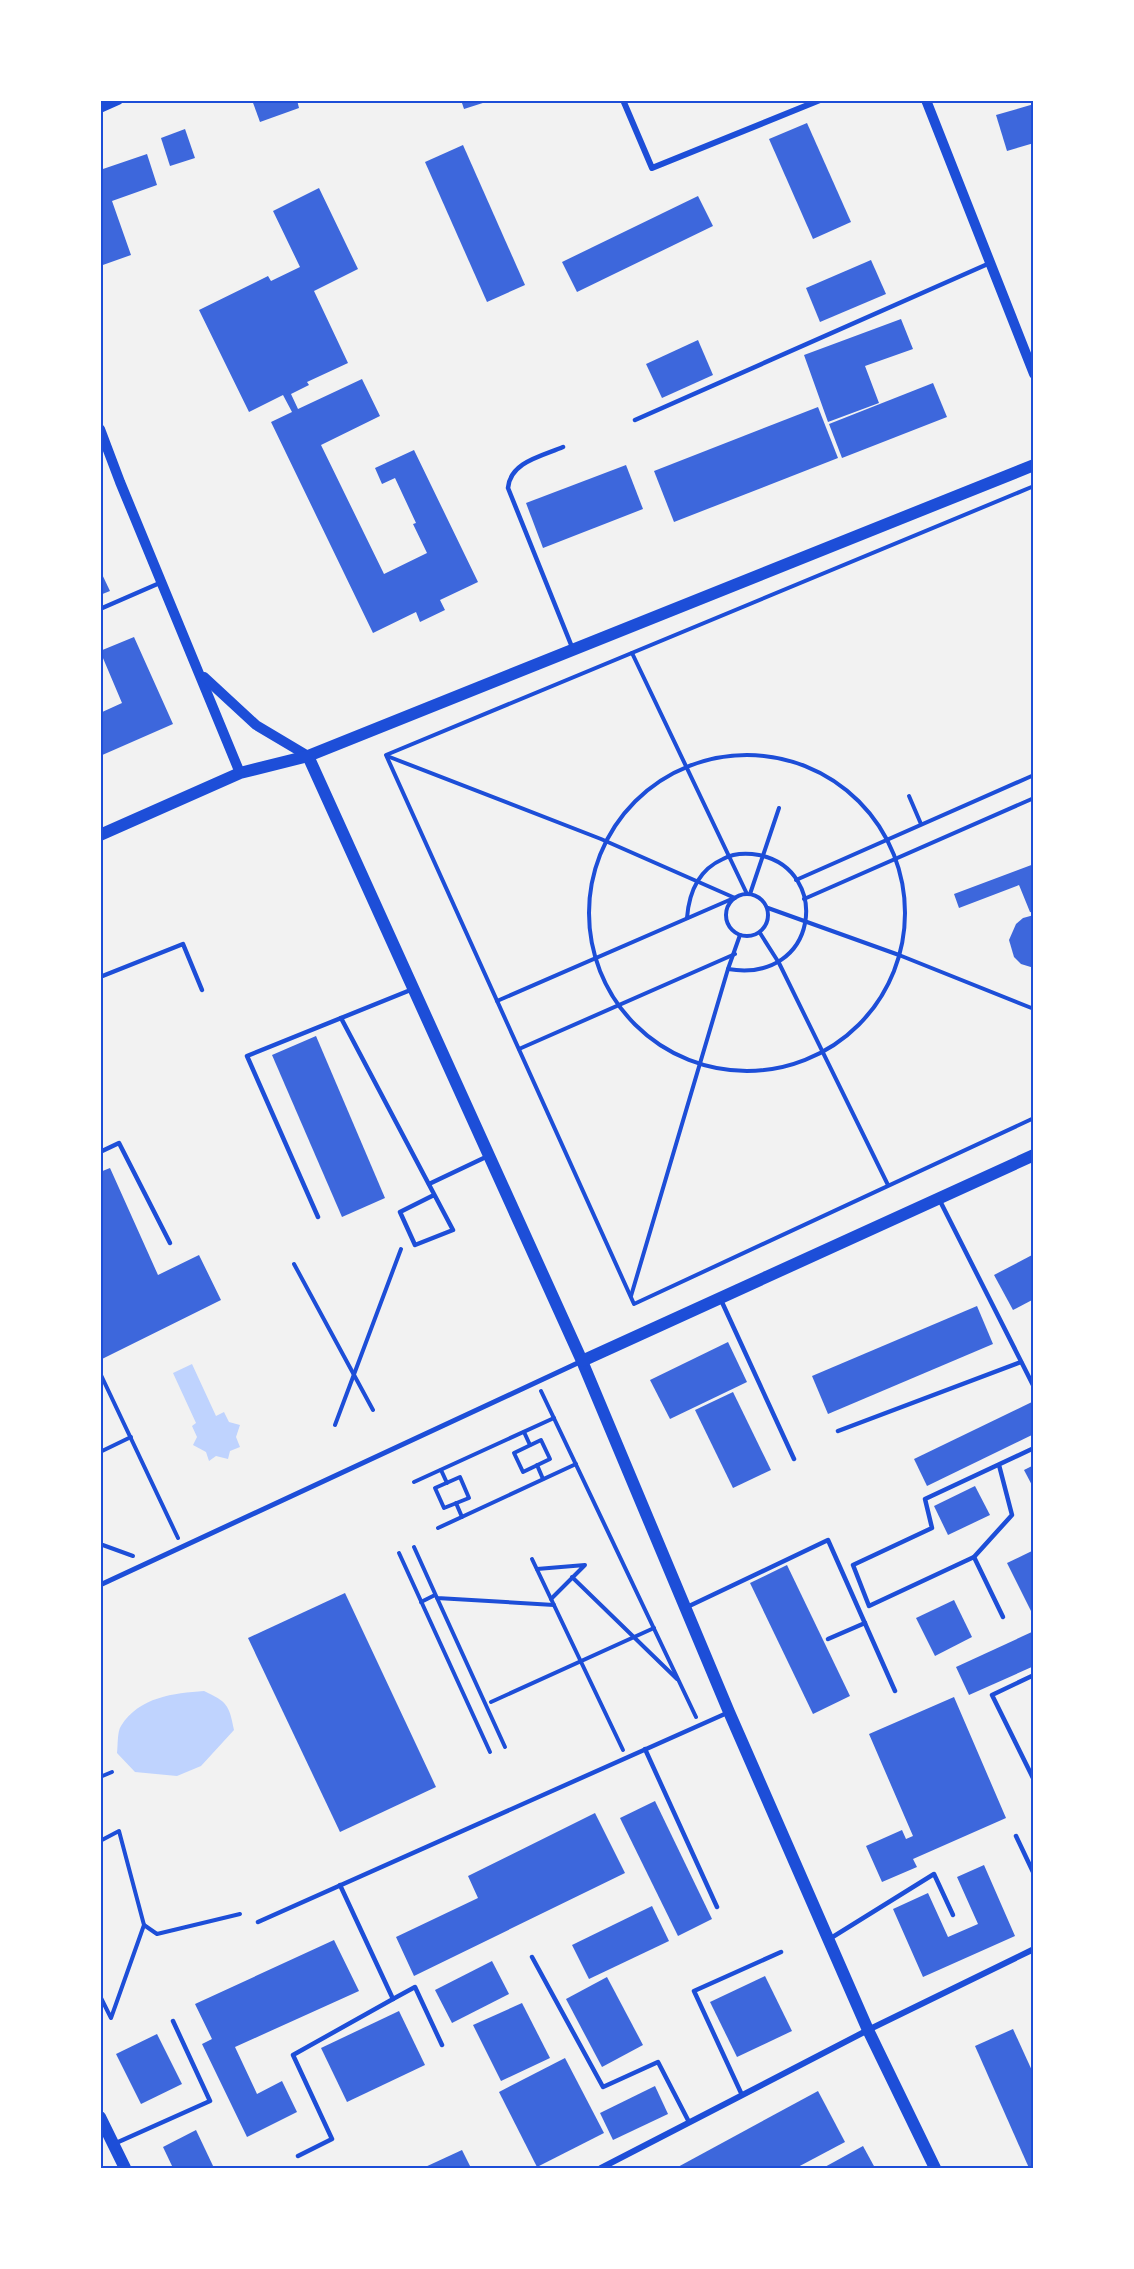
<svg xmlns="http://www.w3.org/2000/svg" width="1134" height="2269" font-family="Inter,sans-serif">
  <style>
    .water { fill: #bfd3fe }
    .building { fill: #3d67dc }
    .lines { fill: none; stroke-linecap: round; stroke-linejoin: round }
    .path { stroke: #1d4ed8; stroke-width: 4 }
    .service { stroke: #1d4ed8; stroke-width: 4.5 }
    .pedestrian { stroke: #1d4ed8; stroke-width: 5 }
    .minor { stroke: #1d4ed8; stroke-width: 6 }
    .tertiary { stroke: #1d4ed8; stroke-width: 10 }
    .secondary { stroke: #1d4ed8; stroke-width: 12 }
    .neatline { fill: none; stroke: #1d4ed8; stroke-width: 2 }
  </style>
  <rect width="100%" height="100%" fill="#f2f2f2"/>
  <!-- water -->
  <g class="water">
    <path d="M192,1364L216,1416L224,1412L229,1422L240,1425L236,1437L240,1447L230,1451L228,1459L216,1456L209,1461L206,1452L193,1445L197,1437L192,1426L196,1423L173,1373Z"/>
    <path d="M204,1691C227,1702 229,1704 234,1730L201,1766L177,1776L135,1772L117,1753C118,1746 117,1732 121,1726C139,1697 174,1693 204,1691Z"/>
  </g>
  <!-- building -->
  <g class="building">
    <path d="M252,100H297L299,108L260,122Z"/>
    <path d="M461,100H489V101L464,109Z"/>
    <path d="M1034,104V143L1007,151L996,115Z"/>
    <path d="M807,123L851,222L813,239L769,139Z"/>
    <path d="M185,129L195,158L170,166L161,138Z"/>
    <path d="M463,145L525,285L487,302L425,162Z"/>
    <path d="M147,154L157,185L112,201L131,255L100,266V170Z"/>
    <path d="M319,188L358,269L314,291L348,363L307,382L309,385L291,394L298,409L362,379L380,416L321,445L384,574L427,553L413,524L416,523L395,478L382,484L375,468L414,450L478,582L440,600L445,610L420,622L416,612L373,633L271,422L292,412L283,395L249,412L199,310L268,276L271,281L300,267L273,211Z"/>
    <path d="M698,196L713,226L577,292L562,262Z"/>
    <path d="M871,260L886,294L820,322L806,288Z"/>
    <path d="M901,319L913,349L865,366L879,403L828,422L804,355Z"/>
    <path d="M698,340L713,375L662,398L646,364Z"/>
    <path d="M933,383L947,417L842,458L829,424Z"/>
    <path d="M818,407L838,458L674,522L654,471Z"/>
    <path d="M626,465L643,509L543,548L526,503Z"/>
    <path d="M100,570L110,591L100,595Z"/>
    <path d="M134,637L173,724L100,756V713L122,703L100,651Z"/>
    <path d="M1034,864V913L1030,912L1019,885L959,908L954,894Z"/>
    <path d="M1034,915V968L1021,964L1014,957L1009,940L1016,924L1023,918Z"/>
    <path d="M316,1036L385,1198L342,1217L272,1055Z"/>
    <path d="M110,1168L158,1275L199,1255L221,1300L100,1360V1172Z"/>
    <path d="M1034,1254V1299L1013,1310L994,1275Z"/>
    <path d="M977,1306L993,1344L828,1414L812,1376Z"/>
    <path d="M728,1342L747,1382L670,1419L650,1380Z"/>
    <path d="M733,1392L771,1470L733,1488L695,1410Z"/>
    <path d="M1034,1401V1434L927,1486L914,1459Z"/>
    <path d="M1034,1465V1489L1024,1470Z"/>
    <path d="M975,1486L990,1515L948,1535L934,1506Z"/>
    <path d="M1034,1550V1617L1007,1563Z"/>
    <path d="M787,1565L850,1696L813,1714L750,1583Z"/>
    <path d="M345,1593L436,1787L340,1832L248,1638Z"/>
    <path d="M954,1600L972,1637L935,1656L916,1618Z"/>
    <path d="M1034,1631V1666L969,1695L956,1667Z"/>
    <path d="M954,1697L1006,1818L913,1859L917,1867L882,1882L866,1846L902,1830L906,1839L913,1836L869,1734Z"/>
    <path d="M655,1801L712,1919L678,1936L620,1818Z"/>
    <path d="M595,1813L625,1873L414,1976L396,1937L478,1898L468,1876Z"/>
    <path d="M984,1865L1015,1936L923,1977L893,1909L928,1893L948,1937L978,1924L957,1877Z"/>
    <path d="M652,1906L669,1941L589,1979L572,1945Z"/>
    <path d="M334,1940L359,1991L235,2047L257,2094L282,2081L297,2112L247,2137L202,2044L212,2039L195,2004Z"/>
    <path d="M492,1961L509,1994L452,2023L435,1990Z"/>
    <path d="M765,1976L792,2031L737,2057L710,2002Z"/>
    <path d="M607,1977L643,2045L602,2067L566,1999Z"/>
    <path d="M522,2003L550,2058L501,2081L473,2025Z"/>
    <path d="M399,2011L425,2065L347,2102L321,2048Z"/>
    <path d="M1013,2029L1034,2075V2168H1029L975,2046Z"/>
    <path d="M157,2034L182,2084L141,2104L116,2054Z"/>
    <path d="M565,2058L604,2133L537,2167L499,2092Z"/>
    <path d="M655,2086L668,2114L613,2140L600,2113Z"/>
    <path d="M818,2091L845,2142L796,2168H676Z"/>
    <path d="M196,2130L214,2168H173L163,2147Z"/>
    <path d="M863,2146L875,2168H823Z"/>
    <path d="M462,2150L471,2168H423Z"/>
  </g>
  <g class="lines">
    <!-- path -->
    <g class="path">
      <path d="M1034,486L386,755L634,1304L1034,1118"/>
      <path d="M632,653L747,894"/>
      <circle cx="747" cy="913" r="158"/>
      <path d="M387,756L601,839L735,898"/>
      <path d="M909,796L921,824"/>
      <path d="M796,880L1034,775"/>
      <circle cx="747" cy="915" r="21"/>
      <path d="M750,894L779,808"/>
      <path d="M804,899L1034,798"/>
      <path d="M768,908L899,955L1034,1009"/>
      <path d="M687,918C689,892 698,870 723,859C734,853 747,853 759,855C832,870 819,984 728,969"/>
      <path d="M760,933L779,963L888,1185"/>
      <path d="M497,1001L734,898"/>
      <path d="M519,1049L735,954"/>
      <path d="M294,1264L373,1410"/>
      <path d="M631,1296L728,969L740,935"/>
      <path d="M100,1373L178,1538"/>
      <path d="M541,1391L696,1717"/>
      <path d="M335,1425L401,1249"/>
      <path d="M524,1432L530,1445"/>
      <path d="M541,1440L550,1459L523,1472L514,1453Z"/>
      <path d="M100,1452L131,1437"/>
      <path d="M537,1465L543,1479"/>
      <path d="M441,1470L447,1483"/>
      <path d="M460,1477L469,1498L444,1508L435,1488Z"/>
      <path d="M414,1482L554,1418"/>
      <path d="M456,1503L462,1517"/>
      <path d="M438,1528L576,1464"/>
      <path d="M100,1544L133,1556"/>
      <path d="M414,1547L437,1598L554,1605"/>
      <path d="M399,1553L490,1752"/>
      <path d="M532,1559L623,1750"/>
      <path d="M537,1569L585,1565L551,1599"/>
      <path d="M572,1577L677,1679"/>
      <path d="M437,1598L505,1747"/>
      <path d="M421,1602L435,1595"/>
      <path d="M491,1702L654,1628"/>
      <path d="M100,1777L112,1772"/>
      <path d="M100,1841L119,1831L144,1925L111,2018L100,1996"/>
      <path d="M144,1925L157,1934L240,1914"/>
    </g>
    <!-- service -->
    <g class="service">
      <path d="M635,420L990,263"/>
      <path d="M563,447C542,456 510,462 508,488L572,647"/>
      <path d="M100,609L162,582"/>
      <path d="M100,977L183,944L202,990"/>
      <path d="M341,1018L453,1230L415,1245L400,1212L434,1195"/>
      <path d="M100,1152L119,1143L170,1243"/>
      <path d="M429,1184L488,1156"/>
      <path d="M940,1201L1034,1387"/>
      <path d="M318,1217L247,1056L413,989"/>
      <path d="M721,1300L794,1459"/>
      <path d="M838,1431L1021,1362"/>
      <path d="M999,1465L1012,1515L974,1557L869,1606L853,1565L932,1528L925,1499L1034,1448"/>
      <path d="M974,1557L1003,1617"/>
      <path d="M685,1608L828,1540L895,1691"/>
      <path d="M828,1639L865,1623"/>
      <path d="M1034,1675L992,1695L1034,1780"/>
      <path d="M645,1749L717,1907"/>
      <path d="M1016,1836L1034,1874"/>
      <path d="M340,1885L393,1999L415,1987L442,2045"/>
      <path d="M258,1922L727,1713"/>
      <path d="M831,1938L934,1874L953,1915"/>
      <path d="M532,1957L603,2087L658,2062L689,2122"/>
      <path d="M742,2095L694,1991L781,1952"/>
      <path d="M116,2143L210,2101L173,2021"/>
      <path d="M298,2156L332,2139L293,2055L393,1999"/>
    </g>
    <!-- pedestrian -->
    <path class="pedestrian" d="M100,1585L582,1361"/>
    <!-- minor -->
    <g class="minor">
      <path d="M623,100L652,168L820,100"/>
      <path d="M601,2168L868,2030L1034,1949"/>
    </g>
    <!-- tertiary -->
    <g class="tertiary">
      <path d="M926,100L1034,374"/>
      <path d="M100,108L118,100"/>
      <path d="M100,429L120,482L240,773"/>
      <path d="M204,677L256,725L308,756"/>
    </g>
    <!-- secondary -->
    <g class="secondary">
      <path d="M308,756L582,1361L729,1712L868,2030L935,2168"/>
      <path d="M100,835L240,773L308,756L1034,465"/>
      <path d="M582,1361L1034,1155"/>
      <path d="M100,2117L125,2168"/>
    </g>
  </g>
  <!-- border -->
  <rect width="1134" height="2269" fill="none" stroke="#ffffff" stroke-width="204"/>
  <rect x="102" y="102" width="930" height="2065" class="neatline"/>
</svg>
